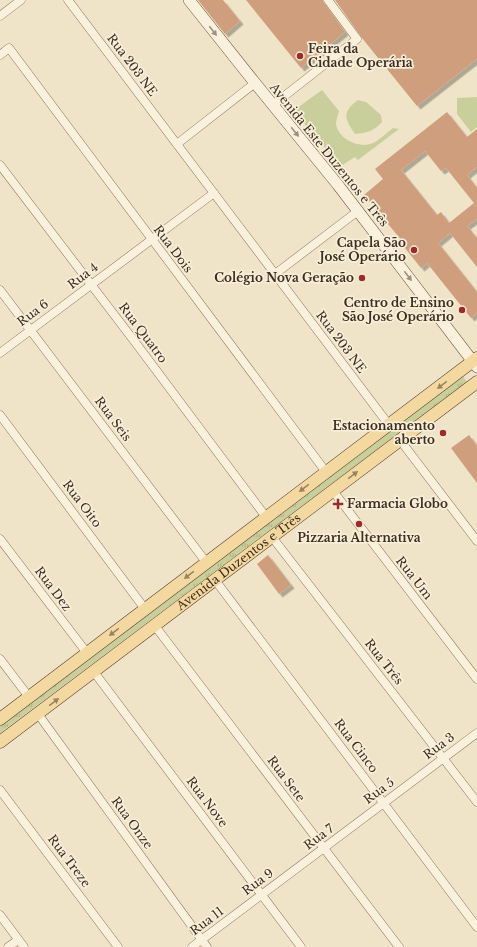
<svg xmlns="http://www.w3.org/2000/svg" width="477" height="947" font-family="'Libre Baskerville',serif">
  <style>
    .grass { fill: url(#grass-tufts) }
    .green { fill: #c9cf9b }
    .building { fill: #cf9f7d; fill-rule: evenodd; filter: url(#shadow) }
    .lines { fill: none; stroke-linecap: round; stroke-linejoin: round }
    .street-casing { stroke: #8d765c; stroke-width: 9 }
    .secondary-casing { stroke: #6f573f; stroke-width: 12 }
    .primary-casing { stroke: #5b4430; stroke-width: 13 }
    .street { stroke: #faf1dc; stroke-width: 8 }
    .secondary { stroke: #faf1dc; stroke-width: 11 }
    .primary { stroke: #f3d9a0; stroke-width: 12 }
    .oneway { fill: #9c907e }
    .oneway2 { fill: #988460 }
    .poi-dot { fill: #9e2a2b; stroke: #f7eed8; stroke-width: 1.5 }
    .labels { text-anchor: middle; stroke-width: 3.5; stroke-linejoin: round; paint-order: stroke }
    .poi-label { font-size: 12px; font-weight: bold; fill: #3d2e20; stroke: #f7eed8; text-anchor: end }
    .street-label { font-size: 12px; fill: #3d2e20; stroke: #f7eed8 }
  </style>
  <defs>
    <pattern id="grass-tufts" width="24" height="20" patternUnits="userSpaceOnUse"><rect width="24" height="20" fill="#c9cf9b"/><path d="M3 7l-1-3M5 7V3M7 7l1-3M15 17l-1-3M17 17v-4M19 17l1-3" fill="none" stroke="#aeb285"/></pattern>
    <filter id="shadow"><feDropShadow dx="3.5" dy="3.5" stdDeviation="0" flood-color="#0004"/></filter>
  </defs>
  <rect width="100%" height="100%" fill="#f0e4c8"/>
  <!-- grass -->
  <path class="grass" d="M463,376L467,382L464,384L0,733V725Z"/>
  <!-- green -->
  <g class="green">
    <path d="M322,90L339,111C338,115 336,120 336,124C338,139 359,149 373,143C380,140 386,133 393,128L399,129L358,160L355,157L341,166L293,111Z"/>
    <path d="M477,97V127L471,132L457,114V98Z"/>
    <path d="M358,100L366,102L381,115L382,122C374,131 367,133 355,134C344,118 342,112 358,100Z"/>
  </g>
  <!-- building -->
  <g class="building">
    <path d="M198,0H223L240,21L225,34Z"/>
    <path d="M246,0H323L324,3L345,32L301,68Z"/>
    <path d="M335,0H477V59L417,106L362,38Z"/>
    <path d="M447,112L467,137L477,129V167L467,175L477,188V219L467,226L477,238V267L450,233L438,243L477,292V313L471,318L427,263L421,268L401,243L403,242L364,195L383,179L375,169ZM425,151L441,171L446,168L474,203L449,223L441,212L437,215L401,170Z"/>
    <path d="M469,435L477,446V483L451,448Z"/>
    <path d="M268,555L291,585L279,594L257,564Z"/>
  </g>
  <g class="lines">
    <!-- street casing -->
    <g class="street-casing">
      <g id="street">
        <path d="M68,0L389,425"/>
        <path d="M0,16L21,0"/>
        <path d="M0,55L9,48L326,472"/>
        <path d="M273,105L357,39L328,0"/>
        <path d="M177,144L255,83"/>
        <path d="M0,165L138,346L266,517"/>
        <path d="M275,274L358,211"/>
        <path d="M0,290L206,562"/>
        <path d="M0,353L214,193"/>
        <path d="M0,415L145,609"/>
        <path d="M400,440L477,541"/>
        <path d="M333,491L477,679"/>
        <path d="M272,537L477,802"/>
        <path d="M0,539L87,653"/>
        <path d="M215,580L477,927"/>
        <path d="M155,626L399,947"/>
        <path d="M0,659L29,697"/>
        <path d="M94,672L301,947"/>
        <path d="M38,714L207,947"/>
        <path d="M0,790L118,947"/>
        <path d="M0,915L24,947"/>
        <path d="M8,947L18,940"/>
        <path d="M192,947L477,733"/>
      </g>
    </g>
    <!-- secondary casing -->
    <g class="secondary-casing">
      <path id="secondary" d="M189,0L255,83L338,185L477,367"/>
    </g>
    <!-- primary casing -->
    <g class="primary-casing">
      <g id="primary">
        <path d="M0,719L477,358"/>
        <path id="s1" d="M0,742L477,382"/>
      </g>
    </g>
    <!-- street -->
    <use href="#street" class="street"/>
    <!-- secondary -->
    <use href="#secondary" class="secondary"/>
    <!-- primary -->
    <use href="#primary" class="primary"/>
  </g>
  <!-- one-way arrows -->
  <defs><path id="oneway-solid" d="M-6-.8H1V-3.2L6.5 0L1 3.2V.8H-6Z"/></defs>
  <g class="oneway">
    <use href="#oneway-solid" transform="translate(213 31) rotate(52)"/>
    <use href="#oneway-solid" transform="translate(295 132) rotate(51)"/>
    <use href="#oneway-solid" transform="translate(408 276) rotate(53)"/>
  </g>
  <g class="oneway2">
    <use href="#oneway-solid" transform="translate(442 385) rotate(143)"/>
    <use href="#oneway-solid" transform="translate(353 475) rotate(-37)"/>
    <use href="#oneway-solid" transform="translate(304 488) rotate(143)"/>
    <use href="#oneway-solid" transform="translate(189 575) rotate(143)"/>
    <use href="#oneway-solid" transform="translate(114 632) rotate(143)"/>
    <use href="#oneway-solid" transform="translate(54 702) rotate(-37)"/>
  </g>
  <!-- markers -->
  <g class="poi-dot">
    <circle cx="300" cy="56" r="4"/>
    <circle cx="414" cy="250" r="4"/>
    <circle cx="362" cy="278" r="4"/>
    <circle cx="462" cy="310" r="4"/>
    <circle cx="443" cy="433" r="4"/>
    <path d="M336 498h4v4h4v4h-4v4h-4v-4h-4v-4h4z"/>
    <circle cx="359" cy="524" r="4"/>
  </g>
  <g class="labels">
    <!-- poi labels -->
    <g class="poi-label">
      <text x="308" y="53" text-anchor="start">Feira da<tspan x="308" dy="14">Cidade Operária</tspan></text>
      <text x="406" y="247">Capela São<tspan x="406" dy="14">José Operário</tspan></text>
      <text x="354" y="282">Colégio Nova Geração</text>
      <text x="454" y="307">Centro de Ensino<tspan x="454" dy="14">São José Operário</tspan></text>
      <text x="435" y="430">Estacionamento<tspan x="435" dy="14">aberto</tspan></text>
      <text x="347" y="508" text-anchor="start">Farmacia Globo</text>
      <text x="359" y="542" text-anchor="middle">Pizzaria Alternativa</text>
    </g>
    <!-- street labels -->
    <g class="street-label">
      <text transform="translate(132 65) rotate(53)" y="4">Rua 203 NE</text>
      <text transform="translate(329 155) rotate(51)" y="4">Avenida Este Duzentos e Três</text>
      <text transform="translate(173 249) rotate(53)" y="4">Rua Dois</text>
      <text transform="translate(83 276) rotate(-37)" y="4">Rua 4</text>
      <text transform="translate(33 313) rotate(-37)" y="4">Rua 6</text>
      <text transform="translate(143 333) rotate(53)" y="4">Rua Quatro</text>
      <text transform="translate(341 342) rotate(53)" y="4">Rua 203 NE</text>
      <text transform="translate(113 419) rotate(53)" y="4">Rua Seis</text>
      <text transform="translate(82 504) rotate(53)" y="4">Rua Oito</text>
      <text dy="4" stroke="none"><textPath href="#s1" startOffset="299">Avenida Duzentos e Três</textPath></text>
      <text transform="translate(414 578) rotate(52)" y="4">Rua Um</text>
      <text transform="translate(53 589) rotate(53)" y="4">Rua Dez</text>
      <text transform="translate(384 662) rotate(52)" y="4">Rua Três</text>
      <text transform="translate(356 746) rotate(53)" y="4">Rua Cinco</text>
      <text transform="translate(439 746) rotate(-37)" y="4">Rua 3</text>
      <text transform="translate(286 779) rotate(53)" y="4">Rua Sete</text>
      <text transform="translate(379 791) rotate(-37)" y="4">Rua 5</text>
      <text transform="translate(207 802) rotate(53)" y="4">Rua Nove</text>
      <text transform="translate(132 823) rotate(54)" y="4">Rua Onze</text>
      <text transform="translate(319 837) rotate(-37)" y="4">Rua 7</text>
      <text transform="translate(69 861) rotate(53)" y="4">Rua Treze</text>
      <text transform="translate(258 882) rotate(-37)" y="4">Rua 9</text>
      <text transform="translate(207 921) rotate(-37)" y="4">Rua 11</text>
    </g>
  </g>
</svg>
